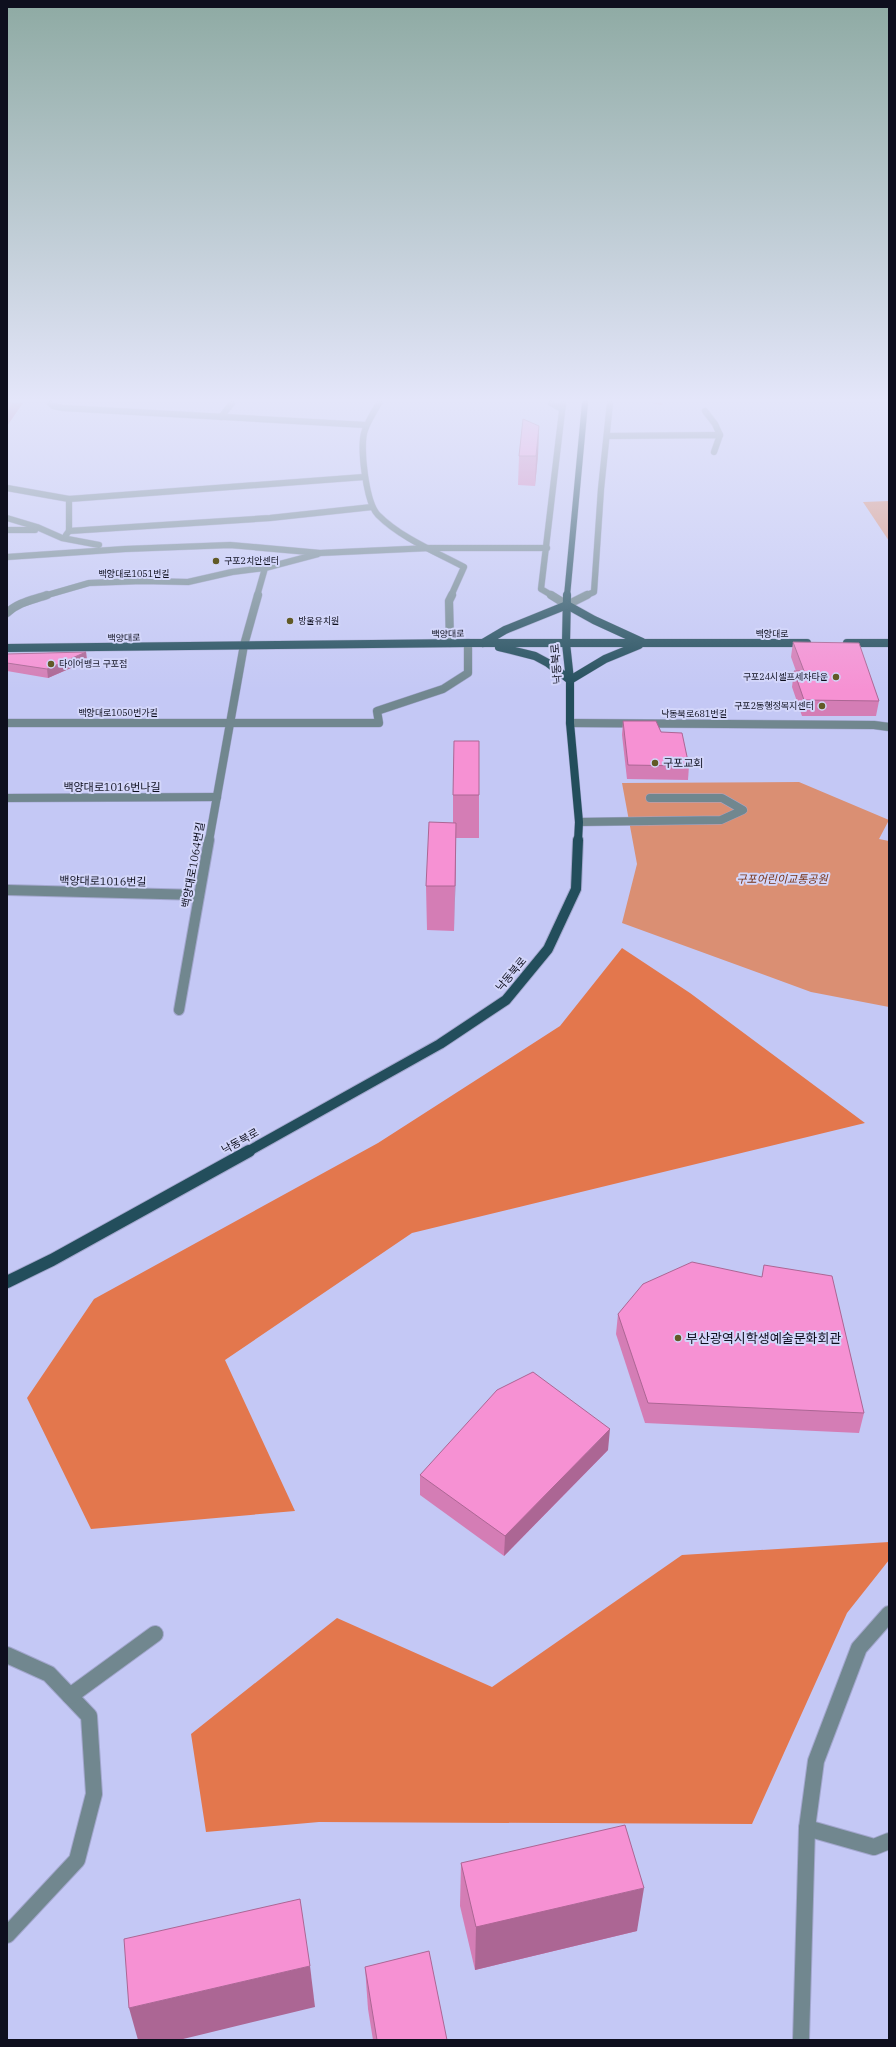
<svg xmlns="http://www.w3.org/2000/svg" width="896" height="2047" font-family="'IBM Plex Serif','Noto Sans KR',serif">
  <style>
    .green { fill: #da8f73 }
    .forest { fill: #e3774d }
    .lines { fill: none; stroke-linecap: round; stroke-linejoin: round }
    .minor-far3-casing { stroke: #a3a7ce; stroke-width: 7 }
    .minor-far2-casing { stroke: #a3a7ce; stroke-width: 9 }
    .minor-far1-casing { stroke: #a3a7ce; stroke-width: 12 }
    .minor-casing { stroke: #a3a7ce; stroke-width: 18 }
    .major-far3-casing { stroke: #a3a7ce; stroke-width: 7 }
    .major-far2-casing { stroke: #a3a7ce; stroke-width: 9 }
    .major-far1-casing { stroke: #a3a7ce; stroke-width: 12 }
    .major-casing { stroke: #a3a7ce; stroke-width: 14 }
    .minor-far3 { stroke: #71878f; stroke-width: 6 }
    .minor-far2 { stroke: #71878f; stroke-width: 8 }
    .minor-far1 { stroke: #71878f; stroke-width: 10 }
    .minor { stroke: #71878f; stroke-width: 16 }
    .major-far3 { stroke: #234e5c; stroke-width: 6 }
    .major-far2 { stroke: #234e5c; stroke-width: 8 }
    .major-far1 { stroke: #234e5c; stroke-width: 10 }
    .major { stroke: #234e5c; stroke-width: 12 }
    .wall { fill: #d47db5 }
    .shaded-wall { fill: #ac6694 }
    .building { fill: #f691d3; stroke: #ac6694 }
    .poi-dot { fill: #615a26; stroke: #d3d6fa; stroke-width: 1.5 }
    .labels { text-anchor: middle; stroke-width: 4; stroke-linejoin: round; paint-order: stroke }
    .far-poi-label { font-size: 9px; fill: #0e0f1e; stroke: #d3d6fa; text-anchor: start }
    .far-street-label { font-size: 9px; fill: #0e0f1e; stroke: #d3d6fa }
    .street-label { font-size: 11px; fill: #0e0f1e; stroke: #d3d6fa }
    .poi-label { font-size: 11px; fill: #0e0f1e; stroke: #d3d6fa; text-anchor: start }
    .park-label { font-size: 11px; font-style: italic; fill: #773215; stroke: #d3d6fa }
    .near-poi-label { font-size: 13px; fill: #0e0f1e; stroke: #d3d6fa; text-anchor: start }
  </style>
  <rect width="100%" height="100%" fill="#c4c8f5"/>
  <!-- green -->
  <g class="green">
    <path d="M889,501V541L863,502Z"/>
    <path d="M799,782L889,820L879,839L889,841V1007L811,992L622,923L637,864L622,783Z"/>
  </g>
  <!-- forest -->
  <g class="forest">
    <path d="M622,948L690,993L865,1123L412,1233L225,1360L295,1511L91,1529L27,1398L94,1299L378,1143L560,1026Z"/>
    <path d="M889,1542V1560L847,1613L752,1824L319,1822L206,1832L191,1734L337,1618L492,1687L682,1555Z"/>
  </g>
  <g class="lines">
    <!-- minor-far3 casing -->
    <g class="minor-far3-casing">
      <g id="minor-far3">
        <path d="M50,403L53,406L63,408L366,425"/>
        <path d="M379,403C374,412 368,421 365,430C359,445 366,503 378,515C401,538 436,552 464,567L451,596"/>
        <path d="M551,403L562,409"/>
        <path d="M705,411L715,424L720,435"/>
        <path d="M221,417L232,403"/>
        <path d="M607,436L720,435L714,452"/>
        <path d="M7,488L69,499L364,477"/>
        <path d="M7,518L37,527L62,538L99,545"/>
        <path d="M7,530H35"/>
        <path d="M69,531L270,518L372,507"/>
        <path d="M66,535L69,531V499"/>
        <path d="M7,557L125,549L230,545L320,553L430,548H547"/>
        <path d="M44,596L89,583L142,581L188,582L232,572L265,568"/>
        <path d="M257,596L265,568L318,554"/>
        <path d="M553,596L541,589L563,403"/>
        <path d="M585,596L594,592L601,489L610,403"/>
      </g>
    </g>
    <!-- minor-far2 casing -->
    <g class="minor-far2-casing">
      <g id="minor-far2">
        <path d="M551,595L567,605L587,595"/>
        <path d="M7,613C18,602 33,600 47,595"/>
        <path d="M450,643L449,601L452,595"/>
        <path d="M7,723H379L377,711L443,689L468,673V643"/>
        <path d="M570,723L874,725L889,727"/>
        <path d="M7,798L217,797"/>
        <path d="M579,822L721,820L743,810L722,798H650"/>
        <path d="M209,841L244,645L258,595"/>
      </g>
    </g>
    <!-- minor-far1 casing -->
    <g class="minor-far1-casing">
      <g id="minor-far1">
        <path d="M7,890L199,895"/>
        <path d="M179,1010L209,840"/>
      </g>
    </g>
    <!-- minor casing -->
    <g class="minor-casing">
      <g id="minor">
        <path d="M7,1655L49,1674L89,1716L94,1794L77,1860L7,1935"/>
        <path d="M70,1696L155,1634"/>
        <path d="M807,1828L874,1847L889,1841"/>
        <path d="M801,2040L807,1828L816,1761L859,1648L889,1614"/>
      </g>
    </g>
    <!-- major-far3 casing -->
    <g class="major-far3-casing">
      <path id="major-far3" d="M567,596L585,403"/>
    </g>
    <!-- major-far2 casing -->
    <g class="major-far2-casing">
      <g id="major-far2">
        <path d="M567,595L566,643L570,680V723L579,822L578,841"/>
        <path d="M567,605L594,620L642,642"/>
        <path d="M483,643L505,630L567,605"/>
        <path d="M847,643H889"/>
        <path d="M499,647L535,656L548,663L570,680"/>
        <path d="M7,648L468,643H807"/>
        <path d="M570,680L605,659L639,645"/>
      </g>
    </g>
    <!-- major-far1 casing -->
    <g class="major-far1-casing">
      <path id="major-far1" d="M247,1152L440,1044L506,1000L548,949L576,889L578,840"/>
    </g>
    <!-- major casing -->
    <g class="major-casing">
      <path id="major" d="M7,1282L52,1260L249,1151"/>
    </g>
    <!-- minor-far3 -->
    <use href="#minor-far3" class="minor-far3"/>
    <!-- minor-far2 -->
    <use href="#minor-far2" class="minor-far2"/>
    <!-- minor-far1 -->
    <use href="#minor-far1" class="minor-far1"/>
    <!-- minor -->
    <use href="#minor" class="minor"/>
    <!-- major-far3 -->
    <use href="#major-far3" class="major-far3"/>
    <!-- major-far2 -->
    <use href="#major-far2" class="major-far2"/>
    <!-- major-far1 -->
    <use href="#major-far1" class="major-far1"/>
    <!-- major -->
    <use href="#major" class="major"/>
  </g>
  <!-- wall -->
  <g class="wall">
    <path d="M652,403H663L662,405Z"/>
    <path d="M539,426L538,455L535,486L518,485L519,456Z"/>
    <path d="M793,642L879,701L876,716H802L792,687L794,671H796L791,657Z"/>
    <path d="M86,652L87,661L48,678L7,671V654Z"/>
    <path d="M623,721L661,732L689,766L688,780L627,779L622,735Z"/>
    <path d="M453,795H479V838H456L454,931L427,930L426,886L453,823Z"/>
    <path d="M618,1314L864,1413L859,1433L645,1423L616,1334Z"/>
    <path d="M608,1450L504,1556L420,1495V1475Z"/>
    <path d="M461,1863L637,1931L475,1970L460,1906Z"/>
    <path d="M365,1967L447,2040H373L368,2009Z"/>
  </g>
  <!-- shaded-wall -->
  <g class="shaded-wall">
    <path d="M13,403H23L7,426V412Z"/>
    <path d="M539,426L538,455L535,486L536,456Z"/>
    <path d="M86,652L87,661L48,678L47,669Z"/>
    <path d="M456,823V866L454,931L455,886Z"/>
    <path d="M610,1429L608,1450L504,1556L505,1536Z"/>
    <path d="M644,1888L637,1931L475,1970L476,1927Z"/>
    <path d="M310,1966L315,2007L179,2040H138L129,2008Z"/>
  </g>
  <!-- building -->
  <g class="building">
    <path d="M7,403H13L7,412Z"/>
    <path d="M523,419L539,426L536,456H519Z"/>
    <path d="M793,642L859,643L879,701L804,700L794,671H804Z"/>
    <path d="M86,652L47,669L7,663V654Z"/>
    <path d="M623,721H656L661,732L682,733L689,766L628,765Z"/>
    <path d="M454,741H479V795H453Z"/>
    <path d="M429,822L456,823L455,886H426Z"/>
    <path d="M692,1262L762,1277L764,1265L832,1276L864,1413L648,1403L618,1314L643,1284Z"/>
    <path d="M533,1372L610,1429L505,1536L420,1475L497,1390Z"/>
    <path d="M625,1825L644,1888L476,1927L461,1863Z"/>
    <path d="M300,1899L310,1966L129,2008L124,1939Z"/>
    <path d="M429,1951L447,2040H377L365,1967Z"/>
  </g>
  <!-- sky -->
  <linearGradient id="sky" x2="0" y2="1"><stop stop-color="#8eaaa3"/><stop offset="0.58" stop-color="#e4e6fa"/><stop offset="1" stop-color="#e4e6fa" stop-opacity="0"/></linearGradient>
  <rect width="896" height="690" fill="url(#sky)"/>
  <!-- markers -->
  <g class="poi-dot">
    <circle cx="216" cy="561" r="4"/>
    <circle cx="290" cy="621" r="4"/>
    <circle cx="51" cy="664" r="4"/>
    <circle cx="836" cy="677" r="4"/>
    <circle cx="822" cy="706" r="4"/>
    <circle cx="655" cy="763" r="4"/>
    <circle cx="678" cy="1338" r="4"/>
  </g>
  <g class="labels">
    <!-- far-poi labels -->
    <g class="far-poi-label">
      <text x="224" y="564">구포2치안센터</text>
      <text x="298" y="624">방울유치원</text>
      <text x="59" y="667">타이어뱅크 구포점</text>
      <text x="828" y="680" text-anchor="end">구포24시셀프세차타운</text>
      <text x="814" y="709" text-anchor="end">구포2동행정복지센터</text>
    </g>
    <!-- far-street labels -->
    <g class="far-street-label">
      <text x="134" y="577">백양대로1051번길</text>
      <text transform="translate(448 634) rotate(-1)" y="3">백양대로</text>
      <text x="772" y="637">백양대로</text>
      <text transform="translate(124 638) rotate(-1)" y="3">백양대로</text>
      <text x="118" y="716">백양대로1050번가길</text>
      <text x="694" y="717">낙동북로681번길</text>
    </g>
    <!-- street labels -->
    <g class="street-label">
      <text transform="translate(556 664) rotate(-94)" y="4">낙동북로</text>
      <text x="112" y="791">백양대로1016번나길</text>
      <text transform="translate(193 865) rotate(-80)" y="4">백양대로1064번길</text>
      <text transform="translate(103 881) rotate(1)" y="4">백양대로1016번길</text>
      <text transform="translate(511 974) rotate(-50)" y="4">낙동북로</text>
      <text transform="translate(240 1141) rotate(-29)" y="4">낙동북로</text>
    </g>
    <!-- poi labels -->
    <g class="poi-label">
      <text x="663" y="767">구포교회</text>
    </g>
    <!-- park labels -->
    <g class="park-label">
      <text x="782" y="883">구포어린이교통공원</text>
    </g>
    <!-- near-poi labels -->
    <g class="near-poi-label">
      <text x="686" y="1343">부산광역시학생예술문화회관</text>
    </g>
  </g>
  <!-- border -->
  <rect width="896" height="2047" fill="none" stroke="#0e0f1e" stroke-width="16"/>
</svg>
